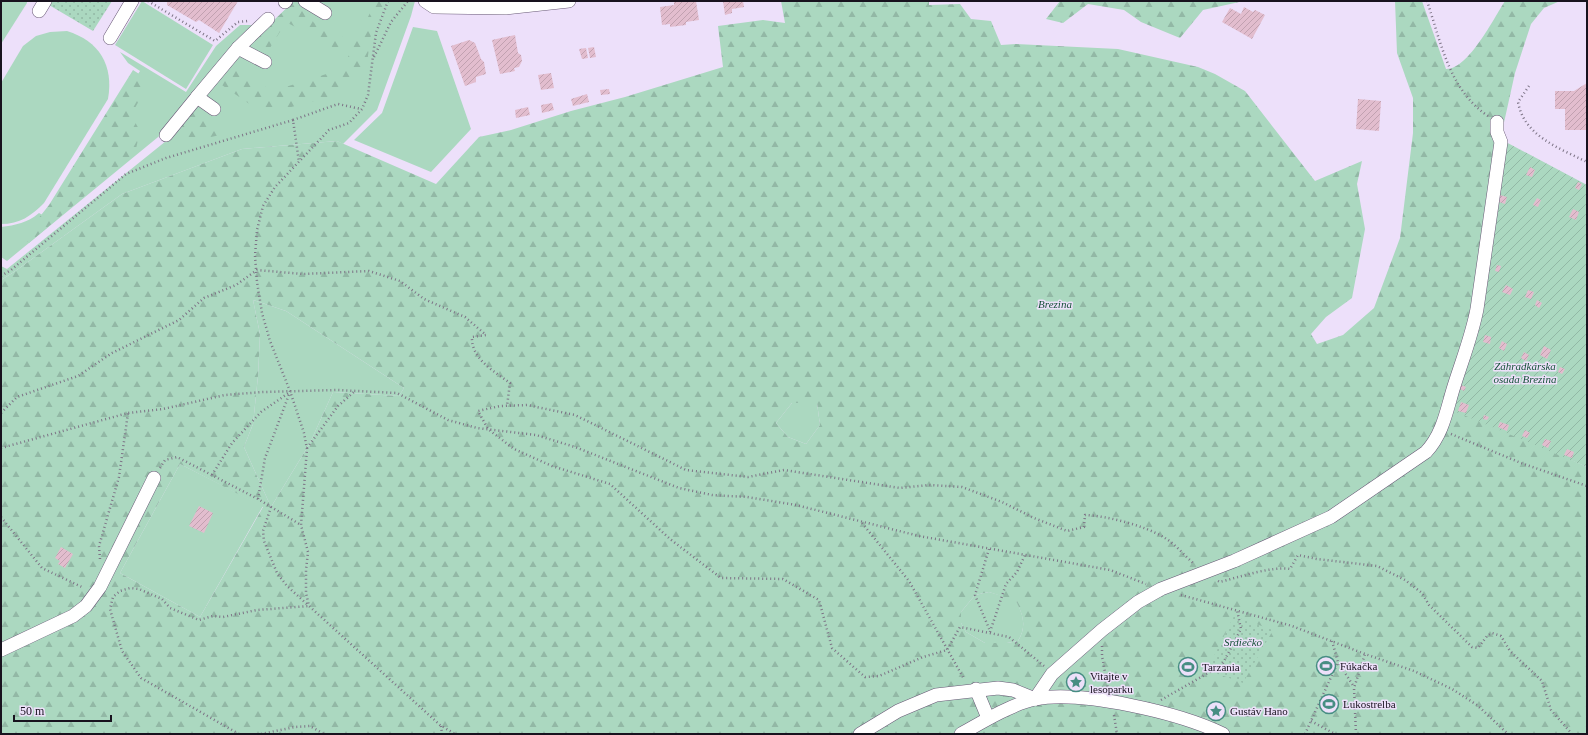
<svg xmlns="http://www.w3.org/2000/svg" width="1588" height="735" font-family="Georgia,serif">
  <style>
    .grass { fill: #abd8c0 }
    .forest { fill: url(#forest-firs); fill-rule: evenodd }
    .park { fill: url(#park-dots) }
    .garden { fill: url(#garden-furrows) }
    .building { fill: url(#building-hatch) }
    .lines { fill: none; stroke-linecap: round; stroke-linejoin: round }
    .minor-casing { stroke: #675875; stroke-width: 14 }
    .path { stroke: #7d7486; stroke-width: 2.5; stroke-dasharray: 1 3; stroke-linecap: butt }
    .minor { stroke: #fff; stroke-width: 13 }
    .labels { text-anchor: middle; stroke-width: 3; stroke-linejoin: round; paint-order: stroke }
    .park-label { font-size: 11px; font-style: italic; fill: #145037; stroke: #ede0fa }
    .poi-label { font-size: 11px; fill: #18121e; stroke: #ede0fa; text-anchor: start }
  </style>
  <defs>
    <pattern id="forest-firs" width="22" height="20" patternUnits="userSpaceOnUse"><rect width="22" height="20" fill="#abd8c0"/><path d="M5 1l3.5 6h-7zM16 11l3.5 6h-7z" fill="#92b8a5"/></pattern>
    <pattern id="park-dots" width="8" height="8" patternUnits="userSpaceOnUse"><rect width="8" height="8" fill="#abd8c0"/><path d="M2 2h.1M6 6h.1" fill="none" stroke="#92b8a5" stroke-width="1.8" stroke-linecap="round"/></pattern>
    <pattern id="garden-furrows" width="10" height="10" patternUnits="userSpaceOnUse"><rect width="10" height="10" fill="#abd8c0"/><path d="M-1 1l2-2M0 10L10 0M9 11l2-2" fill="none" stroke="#92b8a5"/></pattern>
    <pattern id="building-hatch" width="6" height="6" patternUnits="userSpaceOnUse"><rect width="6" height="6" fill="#e2bdce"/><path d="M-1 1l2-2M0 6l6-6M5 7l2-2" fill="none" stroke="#c1a1b0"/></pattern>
  </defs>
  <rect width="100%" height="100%" fill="#ede0fa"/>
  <!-- grass -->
  <g class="grass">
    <path d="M1,1H27V3L1,44Z"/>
    <path d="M142,1L213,45L186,89L115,45Z"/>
    <path d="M294,1H415L411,16L377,110L343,144L337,141L242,149L122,194L14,272L1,280V266L7,269L171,137L239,55Z"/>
    <path d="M240,25H257L163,133L7,261L1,257V227C16,225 27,223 39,213L46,217L140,71L128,63L120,52L186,92L216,46Z"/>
    <path d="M413,27L437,31L471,129L431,172L354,140L382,113Z"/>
    <path d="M67,31C99,41 114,65 108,99L44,203C31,216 20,224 1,224V83L23,46L36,36L50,32Z"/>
    <path d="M253,300L286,311L404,388L399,396L333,392L310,443L271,507L244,447L253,424L258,376L260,334Z"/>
    <path d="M792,403H817L820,425L806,444L788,437L776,423Z"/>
    <path d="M180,464L263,506L200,617L120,573Z"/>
    <path d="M989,592L1016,600C1023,615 1027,626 1018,641L1007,643H985L966,632L961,623V612L975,595Z"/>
  </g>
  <!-- forest -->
  <g class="forest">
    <path d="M294,1H325L313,22L345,38L338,50L286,22L265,56L247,46Z"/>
    <path d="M376,1H386L371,34L366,70L338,95L264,114L216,81L229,65L273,91L342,69Z"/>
    <path d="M781,1H929V5L960,4L971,19L991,21L1001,45L1016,44L1118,49L1198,67L1215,74L1245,91L1315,181L1362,161L1357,184L1365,229L1352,298L1326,317L1311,334L1317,344L1343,335L1374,308L1400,238L1413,133V98L1397,53L1395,1H1422L1446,69C1468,70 1494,18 1505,1H1560L1544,8L1531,24L1515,73L1503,127L1549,450L1587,467V734H1V280L14,272L122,194L242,149L337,141L436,184L479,137L511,130L571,111L625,97L723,67L718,26L763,20L785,23ZM253,300L286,311L404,388L399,396L333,392L310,443L271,507L244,447L253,424L258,376L260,334ZM792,403H817L820,425L806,444L788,437L776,423ZM180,464L263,507L200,617L120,573ZM989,592L1016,601C1023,615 1027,626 1018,641L1007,643H985L966,632L961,623V612L975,595Z"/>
    <path d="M1060,1H1244L1203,10L1180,38L1141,22L1124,10L1088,4L1063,23L1046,19Z"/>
    <path d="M133,70L150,81L131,115L140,131L135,153L29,243L23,238L49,205Z"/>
    <path d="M193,110L229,133L193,141L176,132Z"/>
  </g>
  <!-- park -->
  <g class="park">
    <path d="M51,1H112L93,31L49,5Z"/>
    <path d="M1234,616L1273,630L1243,683L1207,670Z"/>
  </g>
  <!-- garden -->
  <path class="garden" d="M1504,141L1587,185V467L1449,409L1476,324Z"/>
  <!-- building -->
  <g class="building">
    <path d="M167,1H238L219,33L199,20L196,22L167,5Z"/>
    <path d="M674,1H696L699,20L686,22V25L670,27V24L662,25L660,7L674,5Z"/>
    <path d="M723,1H743L744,7L732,9V13L725,15Z"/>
    <path d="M1244,7L1253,12L1255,10L1265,15L1252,39L1222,22L1230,8L1241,14Z"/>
    <path d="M515,35L518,53L521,55L522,61L519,67L514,68L515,71L500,74L492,40Z"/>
    <path d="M469,40L475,43L481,59L484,62L486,74L476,77V82L465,86L451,46Z"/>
    <path d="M594,47L596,57L590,58L588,48Z"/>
    <path d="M586,48L588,58L582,59L579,49Z"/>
    <path d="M551,73L554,88L541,90L538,75Z"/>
    <path d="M1587,83V130H1565V109H1555V91H1574Z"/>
    <path d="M609,89L610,94L601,95L600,90Z"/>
    <path d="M587,94L589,102L573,106L571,99Z"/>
    <path d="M1358,99L1381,101L1379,131L1356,129Z"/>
    <path d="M552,103L554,110L542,113L541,105Z"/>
    <path d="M528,107L530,115L516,118L515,110Z"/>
    <path d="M1530,167L1535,170L1532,177L1526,175Z"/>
    <path d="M1578,182L1582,184L1579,190L1575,188Z"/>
    <path d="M1500,195L1507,197L1505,204L1499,202Z"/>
    <path d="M1537,198L1541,200L1538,207L1533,205Z"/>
    <path d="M1573,209L1579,212L1576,220L1569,217Z"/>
    <path d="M1497,265L1501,266L1499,272L1495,271Z"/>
    <path d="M1506,285L1513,289L1510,295L1502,292Z"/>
    <path d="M1528,290L1534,292L1531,299L1525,297Z"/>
    <path d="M1537,300L1542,303L1539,308L1535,305Z"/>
    <path d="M1485,335L1491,337L1490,344L1483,342Z"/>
    <path d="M1502,341L1507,344L1504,351L1499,348Z"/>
    <path d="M1544,346L1551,350L1547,359L1540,355Z"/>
    <path d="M1524,352L1529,355L1526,361L1521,358Z"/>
    <path d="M1560,367L1565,369L1562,374L1558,372Z"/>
    <path d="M1461,385L1466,387L1464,391L1460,389Z"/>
    <path d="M1461,402L1469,405L1466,413L1458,411Z"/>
    <path d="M1484,415L1489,417L1487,420L1483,419Z"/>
    <path d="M1500,422L1509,425L1507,431L1498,427Z"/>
    <path d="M1525,430L1530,433L1527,438L1522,436Z"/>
    <path d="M1545,439L1551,441L1548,448L1542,445Z"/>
    <path d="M1567,449L1574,452L1572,458L1564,455Z"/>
    <path d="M199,506L213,513L204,533L189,526Z"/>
    <path d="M61,547L73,554L65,568L58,564L60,561L55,558Z"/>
  </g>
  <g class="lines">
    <!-- minor casing -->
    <g class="minor-casing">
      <g id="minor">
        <path d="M305,1L325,13"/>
        <path d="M425,1L434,7L506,8L569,1"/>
        <path d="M285,2L286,1"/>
        <path d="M39,11L45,1"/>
        <path d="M110,38L132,1"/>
        <path d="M238,48L265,62"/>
        <path d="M214,109L197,97L238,48L268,19"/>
        <path d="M166,135L197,97"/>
        <path d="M1,650L73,616L86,606L100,587L154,478"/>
        <path d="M976,689L988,718"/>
        <path d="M1035,699L1052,674L1102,630L1138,602L1161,589L1234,561L1331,517L1426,452C1444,433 1447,407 1455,383C1463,358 1472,335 1477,309L1501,142L1497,132V122"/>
        <path d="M860,734L898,711L936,695L998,688L1013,690L1035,699"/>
        <path d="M961,734C982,722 1012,704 1035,699C1082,690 1180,713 1223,734"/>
      </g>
    </g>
    <!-- path -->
    <g class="path">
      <path d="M148,1L215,41L238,22L248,21"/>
      <path d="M388,1L376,33L368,95L362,109L349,123L329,130L275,187L263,206L257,230L255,256L257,282L262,313L270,341L290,391L304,433L307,449L301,525L308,552L306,570V593L309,606L440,725L455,734"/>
      <path d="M1427,1C1441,42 1449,90 1488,116"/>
      <path d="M374,57L391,22L408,1"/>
      <path d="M1529,86L1518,102C1524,136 1559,148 1587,162"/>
      <path d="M293,120L338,104L361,109"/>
      <path d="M1,276L11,270L126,174L166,158L293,120L299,162"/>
      <path d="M1,413L17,397L78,376L112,353L179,320L204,298L236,285L257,270L303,274L369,271L400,281L424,299L465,317L486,335L472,337C471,359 495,372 510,383L507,406"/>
      <path d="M1451,434L1521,463L1587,486"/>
      <path d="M1,448L128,413L163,409L225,395L263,392L337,390L397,393L448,420L477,428L536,435L575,447L679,488L712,495L747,497L796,505L919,536L1110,570L1146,584"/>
      <path d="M307,448L338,406L355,391"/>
      <path d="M160,468L165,460L177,457L258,499L301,525"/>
      <path d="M212,475L232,443L261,412L290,392"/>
      <path d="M258,499L265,458L290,392"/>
      <path d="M271,507L263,531L264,541L277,573L287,586L309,606"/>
      <path d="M1,517L42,568L84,588"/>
      <path d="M862,523L909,581L964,679"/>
      <path d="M989,549L975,595L990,631"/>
      <path d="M100,559L99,546L119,477L128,413"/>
      <path d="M1218,581L1220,582C1239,577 1272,566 1290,569L1298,555L1317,559L1377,566L1405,580L1422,593L1429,605L1472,647L1478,648L1487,636L1492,633L1501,636L1510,651L1542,681L1551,710L1572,734"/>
      <path d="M1181,595L1292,626L1365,654L1414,671L1452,689L1477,705L1508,734"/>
      <path d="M990,632L1006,584L1017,572L1025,555"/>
      <path d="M1332,641L1338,662L1354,687"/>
      <path d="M1102,646V656L1108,689"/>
      <path d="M1044,666L1009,637L960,627L947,650L923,657L879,676L865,677L832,648L819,600L783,579L721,578L670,539L610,484L552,466L514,449L488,429L478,411L500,406L527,405L575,415L686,470L748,477L784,470L900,488L929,485L962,487L1002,502L1034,518L1067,531L1084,527L1085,515C1108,516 1146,526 1165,538C1175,544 1184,555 1193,563"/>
      <path d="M1161,700L1222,665L1241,629L1237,610"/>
      <path d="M1114,715L1117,734"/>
      <path d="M1311,721L1335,734"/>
      <path d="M441,726L442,734"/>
      <path d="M239,734L141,678L122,651L110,609L113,597L120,591L130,588L139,589L162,599L170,608L199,620L213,616L223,617L257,610L309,606"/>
      <path d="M261,734L295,727L310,726L324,734"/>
      <path d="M1305,734L1338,662"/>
      <path d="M1356,734L1354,688L1365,654"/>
    </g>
    <!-- minor -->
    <use href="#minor" class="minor"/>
  </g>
  <!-- icons -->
  <defs>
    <g id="stadium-ring" transform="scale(1)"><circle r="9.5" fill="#ede0fa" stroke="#478d83" stroke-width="1.5"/><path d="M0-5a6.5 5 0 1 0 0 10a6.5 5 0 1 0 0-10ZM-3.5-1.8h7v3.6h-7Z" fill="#478d83"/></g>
    <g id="sight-ring" transform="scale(1)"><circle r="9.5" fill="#ede0fa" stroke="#478d83" stroke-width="1.5"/><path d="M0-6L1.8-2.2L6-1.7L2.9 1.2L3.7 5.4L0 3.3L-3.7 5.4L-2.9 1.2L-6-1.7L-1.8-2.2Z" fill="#478d83"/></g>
  </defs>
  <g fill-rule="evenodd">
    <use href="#stadium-ring" x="1326" y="666"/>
    <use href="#stadium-ring" x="1188" y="667"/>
    <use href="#sight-ring" x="1076" y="682"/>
    <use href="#stadium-ring" x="1329" y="704"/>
    <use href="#sight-ring" x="1216" y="711"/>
  </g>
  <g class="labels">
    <!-- park labels -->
    <g class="park-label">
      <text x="1055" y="308">Brezina</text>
      <text x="1525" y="370">Záhradkárska<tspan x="1525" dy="13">osada Brezina</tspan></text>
      <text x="1243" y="646">Srdiečko</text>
    </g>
    <!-- poi labels -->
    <g class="poi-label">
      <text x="1340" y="670">Fúkačka</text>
      <text x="1202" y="671">Tarzania</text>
      <text x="1090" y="680">Vitajte v<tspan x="1090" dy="13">lesoparku</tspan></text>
      <text x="1343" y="708">Lukostrelba</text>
      <text x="1230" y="715">Gustáv Hano</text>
    </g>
  </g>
  <!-- border -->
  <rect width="1588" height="735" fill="none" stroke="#18121e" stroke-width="4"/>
  <!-- scale -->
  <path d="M14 715v6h97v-6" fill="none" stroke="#18121e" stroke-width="2"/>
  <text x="20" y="715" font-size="12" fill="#18121e" stroke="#ede0fa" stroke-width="3" paint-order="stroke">50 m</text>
</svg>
